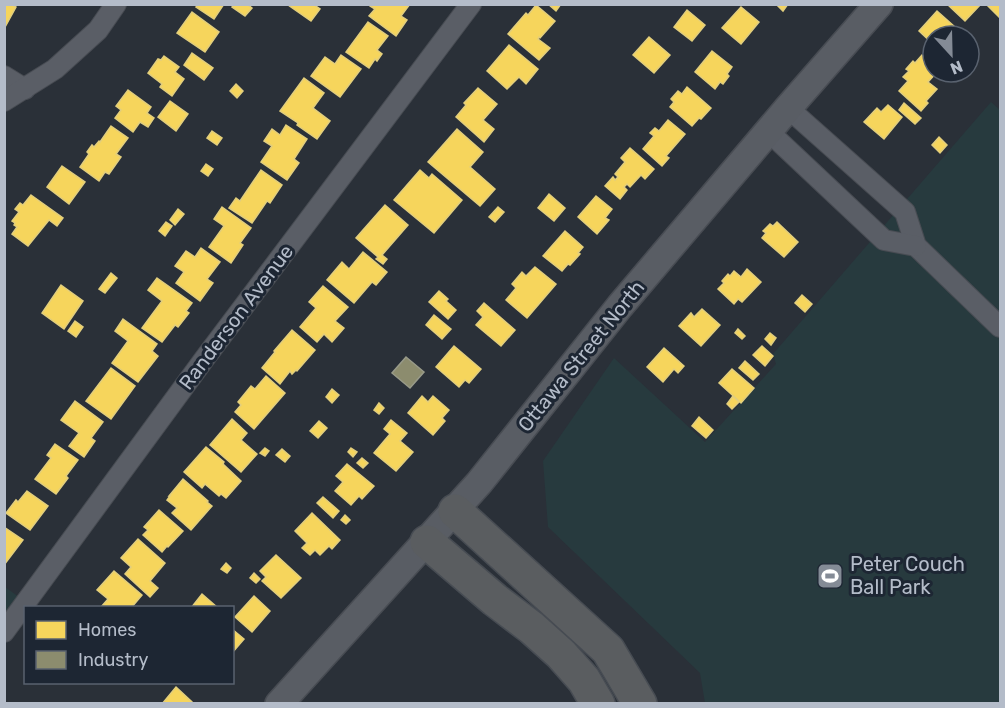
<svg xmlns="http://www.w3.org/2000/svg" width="1005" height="708" font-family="Rubik,sans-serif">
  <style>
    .green { fill: #273a3e }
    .homes { fill: #f6d55c; stroke: #e2ce7d; stroke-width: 1.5 }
    .industry { fill: #8c8c6e; stroke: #989a89; stroke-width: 1.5 }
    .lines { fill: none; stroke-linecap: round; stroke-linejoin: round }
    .minor-casing { stroke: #484c53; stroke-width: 22 }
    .secondary-casing { stroke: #484c53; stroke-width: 30 }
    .motorway-casing { stroke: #474c53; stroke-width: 36 }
    .minor { stroke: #5a5e66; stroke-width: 20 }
    .secondary { stroke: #595d64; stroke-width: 27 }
    .motorway { stroke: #5a5d60; stroke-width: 33 }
    .labels { text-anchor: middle; stroke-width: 6; stroke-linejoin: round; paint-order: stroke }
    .street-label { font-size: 20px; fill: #b4bcc9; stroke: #1d2633 }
    .poi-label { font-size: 20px; fill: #b4bcc9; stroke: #1d2633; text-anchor: start }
  </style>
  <rect width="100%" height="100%" fill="#2a3038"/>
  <!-- green -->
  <g class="green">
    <path d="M991,102L1000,110V703H705L700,673L548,527L543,461L614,358L705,442L776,364L773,354Z"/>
    <path d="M5,587L30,605L5,639Z"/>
  </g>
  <!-- homes -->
  <g class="homes">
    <path d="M4,4H11L16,7L4,29Z"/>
    <path d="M198,4H224L214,19L196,7Z"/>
    <path d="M234,4H247L252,8L245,16L232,7Z"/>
    <path d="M313,4L320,9L311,21L288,5Z"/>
    <path d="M371,4H410L401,16L407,20L396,36L369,16L375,9L370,6Z"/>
    <path d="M548,4H561L556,11Z"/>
    <path d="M776,4H788L783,11Z"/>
    <path d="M947,4H981L965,21Z"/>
    <path d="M986,4H1000V15L999,17Z"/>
    <path d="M536,5L555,21L540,38L539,37L538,39L550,48L539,60L508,34L526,13L528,15Z"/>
    <path d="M741,7L759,22L741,44L722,28Z"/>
    <path d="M687,10L705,25L692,41L674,27Z"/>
    <path d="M937,11L964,35L963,36H933V44L919,31Z"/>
    <path d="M192,12L219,32L205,52L177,33Z"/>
    <path d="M368,22L388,36L377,50L382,54L377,61L375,59L369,68L346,52Z"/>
    <path d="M649,37L670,55L654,73L633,55Z"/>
    <path d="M509,45L538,69L526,84L519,77L507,89L487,71Z"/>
    <path d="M712,51L732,67L727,74L729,76L723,84L720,82L715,89L695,72Z"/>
    <path d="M192,53L213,68L204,80L184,65Z"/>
    <path d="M341,55L361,69L340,97L311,76L325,57L335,64Z"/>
    <path d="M922,55L933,65V72H937L928,82L937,89L926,101L928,103L921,111L899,91L908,81L903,77L909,71L906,69L913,61L915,63Z"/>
    <path d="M164,56L179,67L175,72L184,79L172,96L160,87L162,84L148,73L158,59L161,60Z"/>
    <path d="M304,78L324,93L313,108L330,121L317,139L297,125L298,123L280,111Z"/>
    <path d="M236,84L243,91L237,98L230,91Z"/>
    <path d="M687,87L711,108L701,119L699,118L692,126L670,107L674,102L671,99L678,91L682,94Z"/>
    <path d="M478,88L497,104L483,120L494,129L484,142L456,117L466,105L464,103Z"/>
    <path d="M128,90L151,107L147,113L154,118L148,127L140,122L133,132L115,118L121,110L116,106Z"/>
    <path d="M170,101L188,114L176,131L158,117Z"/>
    <path d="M904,103L921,118L915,124L899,110Z"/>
    <path d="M888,105L902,117L884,139L864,122L877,108L881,112Z"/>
    <path d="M668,120L685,134L666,156L669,158L662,166L643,149L654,136L650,133L655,128L659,131Z"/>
    <path d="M286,125L307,139L294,159L299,163L287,180L261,162L272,146L264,141L272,129L280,135Z"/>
    <path d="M111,126L128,138L116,154L121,157L109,174L105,172L99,181L80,167L89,154L87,152L92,145L94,147L99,141L100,142Z"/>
    <path d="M457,129L483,152L470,167L495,189L480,206L428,162Z"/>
    <path d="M212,131L222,138L217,145L207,138Z"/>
    <path d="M939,137L947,145L940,153L932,145Z"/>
    <path d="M630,148L654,169L645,179L641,175L630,187L627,184L624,187L627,190L620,199L605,186L613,177L615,180L618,177L615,174L625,162L621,158Z"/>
    <path d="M206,164L213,169L208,176L201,171Z"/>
    <path d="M62,166L85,182L69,204L47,187Z"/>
    <path d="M261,170L282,185L270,203L267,201L252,223L229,208L236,198L240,201Z"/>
    <path d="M420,170L429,178L432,174L462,200L434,233L394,200Z"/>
    <path d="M549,194L565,208L554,221L538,208Z"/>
    <path d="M31,195L63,218L57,226L49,220L28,246L12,234L17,227L14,225L15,223L12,221L19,212L15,209L20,203L23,205Z"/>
    <path d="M596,196L612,209L605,218L609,220L597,234L578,217Z"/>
    <path d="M385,205L408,225L382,255L387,259L383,264L376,259L378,257L356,238Z"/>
    <path d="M222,207L251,228L240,243L243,245L231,263L209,247L224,226L214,219Z"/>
    <path d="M498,207L504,212L495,222L489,217Z"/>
    <path d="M178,209L184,214L175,225L170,220Z"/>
    <path d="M166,222L172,226L165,236L159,231Z"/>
    <path d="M777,222L798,242L784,257L762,238L766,233L763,231L770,224L773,226Z"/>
    <path d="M565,231L583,247L578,253L580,254L570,265L568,264L562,271L543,256Z"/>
    <path d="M201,248L220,262L207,279L213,283L200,301L176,283L184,272L175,266L186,251L195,257Z"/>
    <path d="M363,252L387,272L376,285L372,282L354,303L327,280L342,262L349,269Z"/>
    <path d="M535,267L556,284L527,318L506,300L516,288L512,284L522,272L526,276Z"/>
    <path d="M747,269L761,282L742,302L738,299L734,304L718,289L724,283L722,281L728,274L730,276L734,271L741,277Z"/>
    <path d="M111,273L117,278L105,293L99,289Z"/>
    <path d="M157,278L192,303L186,311L189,313L178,327L175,325L162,342L142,328L162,301L148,290Z"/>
    <path d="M61,285L83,301L64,329L42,313Z"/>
    <path d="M323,286L348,307L335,321L344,328L332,342L324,334L317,342L300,327L316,308L309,302Z"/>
    <path d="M439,291L448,299L446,301L456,310L448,319L429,302Z"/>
    <path d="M802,295L812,304L805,312L795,303Z"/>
    <path d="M484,303L515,330L501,346L476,325L483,317L477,311Z"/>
    <path d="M702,309L720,325L701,346L679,326L691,313L694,317Z"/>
    <path d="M434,315L451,329L442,339L426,325Z"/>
    <path d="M123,319L157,344L152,351L158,356L138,382L112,363L128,341L115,331Z"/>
    <path d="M75,321L83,327L76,337L68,331Z"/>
    <path d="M738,329L745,336L742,339L735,333Z"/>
    <path d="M292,330L315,350L297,371L296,370L292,374L290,371L280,384L262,368L275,352L274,351Z"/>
    <path d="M770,333L776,338L771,345L765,339Z"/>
    <path d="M454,346L481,369L469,383L465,380L459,387L436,367Z"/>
    <path d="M762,346L773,356L765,366L753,355Z"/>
    <path d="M664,348L684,366L678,373L674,369L663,382L647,367Z"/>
    <path d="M745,361L759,374L753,380L739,368Z"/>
    <path d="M111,368L135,386L111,419L86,401Z"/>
    <path d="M732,369L754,388L741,403L719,383Z"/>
    <path d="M266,376L285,393L254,429L235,412L241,405L238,402L251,386L255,389Z"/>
    <path d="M332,389L339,395L332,403L326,397Z"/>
    <path d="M422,396L428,402L433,396L449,410L442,418L445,421L433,435L408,413Z"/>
    <path d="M733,396L739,402L732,409L727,404Z"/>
    <path d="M75,401L103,422L91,438L95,441L84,457L69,446L79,433L61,420Z"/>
    <path d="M379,403L384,408L379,414L374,410Z"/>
    <path d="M699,417L713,430L706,438L692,426Z"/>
    <path d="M232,419L247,433L241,440L257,454L241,472L210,445Z"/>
    <path d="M391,420L407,433L400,441L413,452L396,471L374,453L390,434L384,429Z"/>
    <path d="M319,421L327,428L318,438L310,431Z"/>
    <path d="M55,444L78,460L66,476L68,478L56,494L35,479L51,458L47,455Z"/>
    <path d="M206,447L224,462L223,464L241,481L226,498L221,494L219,496L205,484L202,488L184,472Z"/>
    <path d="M265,448L269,451L265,456L260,453Z"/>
    <path d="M351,448L357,452L353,457L348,452Z"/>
    <path d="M282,449L290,456L285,462L276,455Z"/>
    <path d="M362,458L368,463L363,468L357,463Z"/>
    <path d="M347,464L374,486L362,499L359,496L351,505L335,491L343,482L336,476Z"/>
    <path d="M183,479L208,501L207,502L212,506L191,530L172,513L177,508L167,500L170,496H169Z"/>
    <path d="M27,491L48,506L30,530L6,513L16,500L18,502Z"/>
    <path d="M323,497L339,511L333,518L317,503Z"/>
    <path d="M159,510L183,531L168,547L167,546L162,552L143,535L148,530L144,527Z"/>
    <path d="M312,513L340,540L332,549L329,546L320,555L315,550L310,555L302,548L307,543L295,531Z"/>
    <path d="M345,515L350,520L346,524L341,520Z"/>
    <path d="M4,527L23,540L4,565Z"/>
    <path d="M138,539L165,563L150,581L158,588L150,597L125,574L131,567L121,558Z"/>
    <path d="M276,555L301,578L281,598L262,581L266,577L260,571Z"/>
    <path d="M226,563L231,568L227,573L221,569Z"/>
    <path d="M114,571L142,595L131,608L101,607L108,599L97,590Z"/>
    <path d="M254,573L260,579L256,583L250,578Z"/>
    <path d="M202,594L218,608H191Z"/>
    <path d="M254,596L270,611L252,632L235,617Z"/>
    <path d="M232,629L244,639L232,653Z"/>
    <path d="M176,687L192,702L191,704H162Z"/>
  </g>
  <!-- industry -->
  <path class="industry" d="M406,357L424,372L410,388L392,373Z"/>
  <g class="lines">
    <!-- minor casing -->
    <g class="minor-casing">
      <g id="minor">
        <path d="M4,76L25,89"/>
        <path d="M4,101L55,69L98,30L116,4"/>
        <path d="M788,108L905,212L916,246L1000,327"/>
        <path d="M768,131L884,240L916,246"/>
        <path d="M4,632L205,358L471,4"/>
      </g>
    </g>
    <!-- secondary casing -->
    <g class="secondary-casing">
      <path id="secondary" d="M279,704L479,483L620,306L788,108L879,4"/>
    </g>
    <!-- motorway casing -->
    <g class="motorway-casing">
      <g id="motorway">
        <path d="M455,511L608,650L640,704"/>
        <path d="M427,542L495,600L532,628L561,654L584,680L598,704"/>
      </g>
    </g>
    <!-- minor -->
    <use href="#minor" class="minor"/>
    <!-- secondary -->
    <use href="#secondary" class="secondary"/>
    <!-- motorway -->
    <use href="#motorway" class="motorway"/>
  </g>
  <!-- icons -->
  <defs>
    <g id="stadium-square" transform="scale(1.35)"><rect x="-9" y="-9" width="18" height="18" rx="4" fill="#848b96" stroke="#1d2633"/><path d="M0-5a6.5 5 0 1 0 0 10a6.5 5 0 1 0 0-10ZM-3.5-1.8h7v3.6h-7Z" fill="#fff"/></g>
  </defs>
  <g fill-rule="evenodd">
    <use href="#stadium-square" x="830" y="576"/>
  </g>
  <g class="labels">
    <!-- street labels -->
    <g class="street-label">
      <text transform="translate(236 317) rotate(-53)" y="7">Randerson Avenue</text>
      <text transform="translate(581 356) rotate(-51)" y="7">Ottawa Street North</text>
    </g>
    <!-- poi labels -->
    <g class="poi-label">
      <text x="850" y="571">Peter Couch<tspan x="850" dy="23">Ball Park</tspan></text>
    </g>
  </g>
  <!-- border -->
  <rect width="1005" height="708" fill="none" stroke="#b4bcc9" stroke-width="12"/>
  <!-- legend -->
  <rect x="24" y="606" width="210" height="78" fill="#1d2633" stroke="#59626f" stroke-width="1.5"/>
  <rect x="36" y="621" width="30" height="18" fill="#f6d55c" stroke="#59626f" stroke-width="1.5"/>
  <text x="78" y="636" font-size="18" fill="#b4bcc9">Homes</text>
  <rect x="36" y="651" width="30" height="18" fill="#8c8c6e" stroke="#59626f" stroke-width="1.5"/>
  <text x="78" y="666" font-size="18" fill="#b4bcc9">Industry</text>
  <!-- north arrow -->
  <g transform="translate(951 54) rotate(158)"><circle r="28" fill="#1d2633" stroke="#59626f" stroke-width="1.5"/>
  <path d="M0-4.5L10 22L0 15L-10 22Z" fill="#848b96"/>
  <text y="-9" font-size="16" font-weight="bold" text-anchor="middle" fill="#b4bcc9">N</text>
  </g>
</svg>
